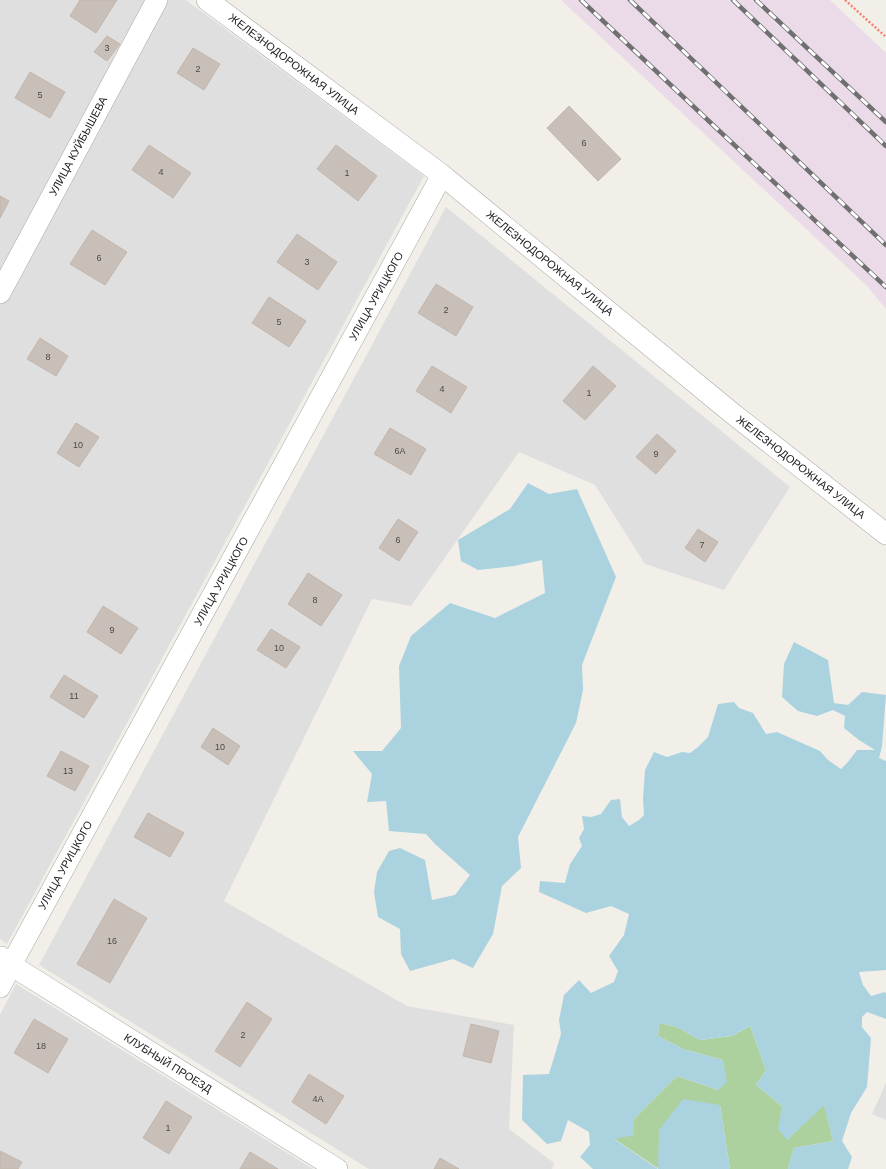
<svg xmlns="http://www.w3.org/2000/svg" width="886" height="1169" font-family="Arial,sans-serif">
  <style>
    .residential { fill: #e0dfdf }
    .industrial { fill: #ebdbe8 }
    .forest { fill: #add19e }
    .water { fill: #aad3df }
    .building { fill: #c7bfb8; stroke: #c4b6ab }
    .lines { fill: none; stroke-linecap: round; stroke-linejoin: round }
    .minor-casing { stroke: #a9a9a9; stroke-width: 22 }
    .path { stroke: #fa8072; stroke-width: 2.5; stroke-dasharray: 2 2; stroke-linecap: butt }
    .minor { stroke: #fff; stroke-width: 21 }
    .rail-casing { stroke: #707070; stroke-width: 4.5 }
    .rail { stroke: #fff; stroke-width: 3; stroke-dasharray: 9; stroke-linecap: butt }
    .labels { text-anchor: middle; stroke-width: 3; stroke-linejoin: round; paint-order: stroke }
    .number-label { font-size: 9px; fill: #4b4948 }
    .street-label { font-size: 11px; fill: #222; stroke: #fff }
  </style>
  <rect width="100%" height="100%" fill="#f2efe9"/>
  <!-- residential -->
  <g class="residential">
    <path d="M0,0H186L424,176L7,944L0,939Z"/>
    <path d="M446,207L790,487L724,590L645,564L595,485L519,452L411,606L372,599L224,901L407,1006L514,1025L509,1129L554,1163L552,1169H369L39,965Z"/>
    <path d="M16,984L313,1169H0V1015Z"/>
    <path d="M886,1083V1120L872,1114Z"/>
  </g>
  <!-- industrial -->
  <path class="industrial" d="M561,0H830L886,53V309L866,285Z"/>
  <!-- forest -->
  <path class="forest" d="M659,1023L677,1027L700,1040L732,1036L750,1026L766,1070L756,1085L782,1106L787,1140L824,1104L833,1141L794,1148L788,1169H730L720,1105L659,1130V1169L613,1138L634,1135V1119L677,1076L718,1090L723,1060L683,1049L658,1036Z"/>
  <!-- water -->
  <g class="water">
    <path d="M528,483L549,494L577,489L616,577L582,665L583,690L576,723L518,837L521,868L502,886L493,934L473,968L453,959L410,971L401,954L400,929L378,917L374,892L377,872L389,851L400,848L425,860L432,900L455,895L470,875L435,844L426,834L389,831L386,801L367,802L372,774L353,751H382L401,728L399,666L411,636L450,603L495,618L545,593L542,560L514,566L478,570L461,561L458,540L510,509Z"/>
    <path d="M794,642L828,660L834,703L848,705L862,692L886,695L882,746L879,758L886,761V970L859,972L863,985L871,996L885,992L886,994V1019L867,1012L862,1017V1027L871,1038L867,1087L851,1113L842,1141L852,1157L848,1169H788L794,1148L833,1141L824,1105L787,1140L778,1129L782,1106L756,1085L766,1070L750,1026L732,1036L700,1040L677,1027L659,1023L658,1036L683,1049L723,1060L727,1082L718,1090L677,1076L634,1119V1135L614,1139L658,1169L659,1130L683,1099L720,1105L730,1169H593L580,1157L590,1145L589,1132L568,1120L561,1141L547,1144L522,1120L523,1075L549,1074L561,1034L559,1020L564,995L579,980L591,993L614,982L618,971L609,956L624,935L629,914L611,906L586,913L539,892L540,881L565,883L570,864L582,846L579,838L584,829L582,816L591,817L601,814L611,800L620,799L622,817L629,826L639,820L644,815L643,799L645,770L654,752L667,757L682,752L690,753L698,747L708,737L718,704L734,702L739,708L753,713L766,734L777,732L820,751L828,760L841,769L848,762L857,750H875L859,740L844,728L845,716L833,710L817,716L798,711L782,697L784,664Z"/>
  </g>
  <!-- building -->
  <g class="building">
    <path d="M80,0H117L96,33L70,16Z"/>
    <path d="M107,36L120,44L107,61L94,52Z"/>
    <path d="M193,48L220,64L204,90L177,73Z"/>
    <path d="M30,72L65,92L50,118L15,98Z"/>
    <path d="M569,106L621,159L598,181L547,128Z"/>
    <path d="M149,145L191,173L173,198L132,170Z"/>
    <path d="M336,145L377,176L358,201L317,169Z"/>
    <path d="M0,196L9,201L0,218Z"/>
    <path d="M92,230L127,252L105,285L70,264Z"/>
    <path d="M297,234L337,262L318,290L277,262Z"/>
    <path d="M436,284L473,307L456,336L418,313Z"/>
    <path d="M269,297L306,321L289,347L252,323Z"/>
    <path d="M40,338L68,356L56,376L27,359Z"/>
    <path d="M432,366L467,387L451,413L416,391Z"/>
    <path d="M593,366L616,386L585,420L563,401Z"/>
    <path d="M76,423L99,437L79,467L57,453Z"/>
    <path d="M390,428L426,449L411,475L374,454Z"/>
    <path d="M657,434L676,451L656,474L636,457Z"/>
    <path d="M398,519L418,532L399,561L379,548Z"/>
    <path d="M698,529L718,542L705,562L685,548Z"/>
    <path d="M308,573L342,595L321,626L288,604Z"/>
    <path d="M103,606L138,628L121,654L87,632Z"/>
    <path d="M271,629L300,647L286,668L257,650Z"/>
    <path d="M64,675L98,696L84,718L50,697Z"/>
    <path d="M213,728L240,746L228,765L201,747Z"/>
    <path d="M61,751L89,766L75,791L47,776Z"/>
    <path d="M148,813L184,833L170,857L134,837Z"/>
    <path d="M114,899L147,918L110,983L77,964Z"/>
    <path d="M247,1002L272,1019L240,1067L215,1051Z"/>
    <path d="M34,1019L68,1039L48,1073L14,1053Z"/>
    <path d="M471,1024L499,1031L491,1063L463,1056Z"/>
    <path d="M309,1074L344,1096L326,1124L292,1102Z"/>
    <path d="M166,1101L192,1117L169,1154L143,1138Z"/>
    <path d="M0,1151L22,1162L18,1169H0Z"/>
    <path d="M250,1152L278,1169H240Z"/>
    <path d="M440,1158L459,1169H434Z"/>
  </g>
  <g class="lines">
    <!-- minor casing -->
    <g class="minor-casing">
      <g id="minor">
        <path d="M207,0L442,175L732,413L886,534"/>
        <path d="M0,293L157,0"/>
        <path d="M1,957L11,965L337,1169"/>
        <path d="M0,987L11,965L442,175"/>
      </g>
    </g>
    <!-- path -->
    <path class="path" d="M845,0L886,37"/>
    <!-- minor -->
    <use href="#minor" class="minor"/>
    <!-- rail casing -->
    <g class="rail-casing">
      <g id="rail">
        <path d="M581,0L713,125L886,287"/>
        <path d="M630,0L886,245"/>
        <path d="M733,0L886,146"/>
        <path d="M756,0L886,122"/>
      </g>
    </g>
    <!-- rail -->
    <use href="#rail" class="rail"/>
  </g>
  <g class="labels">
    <!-- number labels -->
    <g class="number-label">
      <text x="107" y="51">3</text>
      <text x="198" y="72">2</text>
      <text x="40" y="98">5</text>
      <text x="584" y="146">6</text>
      <text x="161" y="175">4</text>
      <text x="347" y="176">1</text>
      <text x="99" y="261">6</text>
      <text x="307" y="265">3</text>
      <text x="446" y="313">2</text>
      <text x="279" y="325">5</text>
      <text x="48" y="360">8</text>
      <text x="442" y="392">4</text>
      <text x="589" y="396">1</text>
      <text x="78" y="448">10</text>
      <text x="400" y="454">6А</text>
      <text x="656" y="457">9</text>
      <text x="398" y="543">6</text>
      <text x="702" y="548">7</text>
      <text x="315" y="603">8</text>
      <text x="112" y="633">9</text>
      <text x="279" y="651">10</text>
      <text x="74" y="699">11</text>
      <text x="220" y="750">10</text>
      <text x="68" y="774">13</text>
      <text x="112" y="944">16</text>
      <text x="243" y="1038">2</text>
      <text x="41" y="1049">18</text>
      <text x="318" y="1102">4А</text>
      <text x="168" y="1131">1</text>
    </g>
    <!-- street labels -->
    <g class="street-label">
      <text transform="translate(294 64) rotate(37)" y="4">ЖЕЛЕЗНОДОРОЖНАЯ УЛИЦА</text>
      <text transform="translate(78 146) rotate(-62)" y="4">УЛИЦА КУЙБЫШЕВА</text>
      <text transform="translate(550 263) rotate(39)" y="4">ЖЕЛЕЗНОДОРОЖНАЯ УЛИЦА</text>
      <text transform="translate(376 296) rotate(-61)" y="4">УЛИЦА УРИЦКОГО</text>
      <text transform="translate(801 467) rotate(38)" y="4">ЖЕЛЕЗНОДОРОЖНАЯ УЛИЦА</text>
      <text transform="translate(221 581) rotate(-61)" y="4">УЛИЦА УРИЦКОГО</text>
      <text transform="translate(65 865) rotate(-61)" y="4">УЛИЦА УРИЦКОГО</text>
      <text transform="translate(168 1063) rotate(32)" y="4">КЛУБНЫЙ ПРОЕЗД</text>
    </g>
  </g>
</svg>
